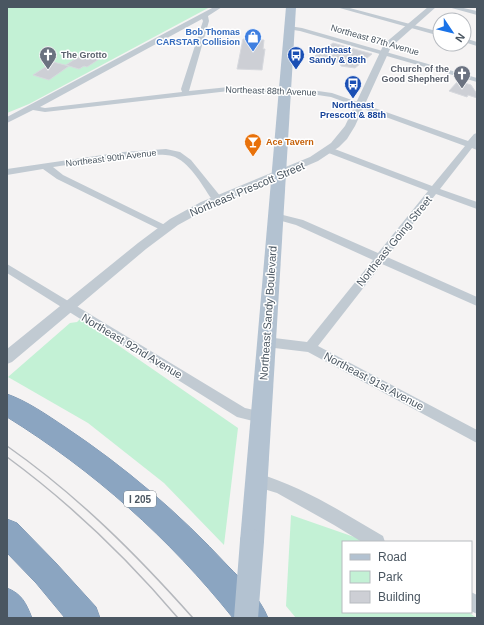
<svg xmlns="http://www.w3.org/2000/svg" width="484" height="625" font-family="Arial,sans-serif">
  <style>
    .green { fill: #c3f1d5 }
    .building { fill: #cdcfd5; stroke: #d7d9de }
    .lines { fill: none; stroke-linecap: round; stroke-linejoin: round }
    .motorway-casing { stroke: #7690ad; stroke-width: 1 }
    .minor { fill: #c1cad2; fill-rule: evenodd }
    .tertiary { fill: #c1cad2; fill-rule: evenodd }
    .primary { fill: #b3c2d1; fill-rule: evenodd }
    .motorway { fill: #8ba5c1; fill-rule: evenodd }
    .tram { stroke: #b5b8bd; stroke-width: 1.5 }
    .primary-bridge { stroke: #b3c2d1; stroke-width: 24 }
    .labels { text-anchor: middle; stroke-width: 3; stroke-linejoin: round; paint-order: stroke }
    .far-shop-label { font-size: 9px; font-weight: bold; fill: #366cbe; stroke: #fff; text-anchor: end }
    .far-street-label { font-size: 9px; fill: #4a5661; stroke: #fff }
    .far-transit-label { font-size: 9px; font-weight: bold; fill: #164399; stroke: #fff; text-anchor: start }
    .far-worship-label { font-size: 9px; font-weight: bold; fill: #5b616d; stroke: #fff; text-anchor: start }
    .far-food-label { font-size: 9px; font-weight: bold; fill: #c56008; stroke: #fff; text-anchor: start }
    .shield { fill: #fff; stroke: #808990; stroke-width: 1 }
    .shield-label { font-size: 10px; font-weight: bold; fill: #4a5661 }
    .street-label { font-size: 11px; fill: #4a5661; stroke: #fff }
  </style>
  <rect width="100%" height="100%" fill="#f5f3f3"/>
  <!-- green -->
  <g class="green">
    <path d="M7,7H210L29,104L7,113Z"/>
    <path d="M80,319L238,428L224,545L164,483L88,423L8,377L70,323L77,322Z"/>
    <path d="M291,515L360,539L365,542H343V612H468L477,618H296L286,606Z"/>
  </g>
  <!-- building -->
  <g class="building">
    <path d="M243,39L264,40L263,49H265L262,70L237,69Z"/>
    <path d="M333,43L372,54L355,68L341,66L340,63L315,56Z"/>
    <path d="M83,54L99,59L87,67L84,66L79,69L66,65Z"/>
    <path d="M53,62L69,66L49,80L33,75Z"/>
    <path d="M458,81L471,85L477,94V98L468,95L467,97L449,91Z"/>
  </g>
  <g class="lines">
    <!-- motorway casing -->
    <g class="motorway-casing">
      <g id="motorway">
        <path d="M7,394C27,401 47,415 65,427C125,467 179,513 228,566C243,581 260,598 268,618H233C169,538 94,471 7,417Z"/>
        <path d="M7,519L17,523L56,563L96,607L100,618H65L36,583L7,553Z"/>
        <path d="M7,588C22,594 26,603 32,618H7Z"/>
      </g>
    </g>
    <!-- minor -->
    <g class="minor">
      <path d="M214,7H222L208,16L209,21L189,91L229,87L311,90L332,93L468,141L474,134L477,133L476,144L477,150L472,148L440,189L477,202V209L436,194L387,257L477,297V306L382,264L318,346L477,430V443L308,352L266,347L262,345L260,342L262,339L266,337L307,342L373,260L296,225L271,218L270,216L271,214L275,213L303,220L378,253L428,191L326,152L324,150L326,148H332L432,186L465,146L331,97L311,94L229,91L45,112L33,110L7,123V117ZM202,19L203,21L181,89L182,92L45,108L40,107Z"/>
      <path d="M336,7H346L440,32V36Z"/>
      <path d="M448,7H459L477,11V15Z"/>
      <path d="M289,26L302,28L477,78V82L300,31L287,29V27Z"/>
      <path d="M464,38L477,42V46L464,42Z"/>
      <path d="M166,149L180,152L191,160L221,197L222,199L221,201H213C203,187 192,165 175,157C158,149 76,164 53,167L63,175L169,227L170,229L165,232L57,179L43,169L7,175V169L123,152Z"/>
      <path d="M7,264L245,408L266,413L268,417L266,421L261,423L237,417L7,273Z"/>
      <path d="M256,473C302,486 342,512 383,536L385,542H362L334,525L277,493L251,485L248,480L251,475Z"/>
      <path d="M471,592L477,595V614L471,611Z"/>
    </g>
    <!-- tertiary -->
    <path class="tertiary" d="M428,7H436L391,47L355,126L347,139L339,147L318,161L209,208L178,225L146,249L12,362L7,364V349L138,243L170,219L201,202L310,157L331,143L345,126L384,44Z"/>
    <!-- primary -->
    <path class="primary" d="M286,7H296L264,541L261,550L252,553L243,550L240,541Z"/>
    <!-- motorway -->
    <use href="#motorway" class="motorway"/>
    <!-- tram -->
    <g class="tram">
      <path d="M7,446C77,495 136,554 193,618"/>
      <path d="M7,457C71,504 127,558 178,618"/>
    </g>
    <!-- primary-bridge -->
    <path class="primary-bridge" d="M246,618L252,541"/>
  </g>
  <!-- icons -->
  <defs>
    <g id="shop-pin" transform="scale(0.9)"><path d="M0 17L-7.5 6A9.5 9.5 0 1 1 7.5 6Z" fill="#3f7fe0" stroke="#fff"/><path d="M-5-2.5h2.3a2.7 3.5 0 0 1 5.4 0H5L5.5 6h-11ZM-1.5-2.5h3a1.5 2.3 0 0 0-3 0Z" fill="#fff"/></g>
    <g id="church-pin" transform="scale(0.9)"><path d="M0 17L-7.5 6A9.5 9.5 0 1 1 7.5 6Z" fill="#6b7280" stroke="#fff"/><path d="M-1.2-6h2.4v3.5h3.3v2.4h-3.3V6h-2.4V-.1h-3.3v-2.4h3.3Z" fill="#fff"/></g>
    <g id="bus-pin" transform="scale(0.9)"><path d="M0 17L-7.5 6A9.5 9.5 0 1 1 7.5 6Z" fill="#1a4fb4" stroke="#fff"/><path d="M-5-6H5V4H4V6H2V4H-2V6H-4V4H-5ZM-3.5-4V0h7V-4ZM-3.5 1.2v1.5H-2V1.2ZM2 1.2v1.5H3.5V1.2Z" fill="#fff"/></g>
    <g id="bar-pin" transform="scale(0.9)"><path d="M0 17L-7.5 6A9.5 9.5 0 1 1 7.5 6Z" fill="#e8710a" stroke="#fff"/><path d="M-6-5H6L.8 .8V4.5H3.5V6h-7V4.5H-.8V.8Z" fill="#fff"/></g>
  </defs>
  <g fill-rule="evenodd">
    <use href="#shop-pin" x="253" y="37"/>
    <use href="#church-pin" x="48" y="55"/>
    <use href="#bus-pin" x="296" y="55"/>
    <use href="#church-pin" x="462" y="74"/>
    <use href="#bus-pin" x="353" y="84"/>
    <use href="#bar-pin" x="253" y="142"/>
  </g>
  <g class="labels">
    <!-- far-shop labels -->
    <g class="far-shop-label">
      <text x="240" y="35">Bob Thomas<tspan x="240" dy="10">CARSTAR Collision</tspan></text>
    </g>
    <!-- far-street labels -->
    <g class="far-street-label">
      <text transform="translate(375 40) rotate(16)" y="3">Northeast 87th Avenue</text>
      <text transform="translate(271 91) rotate(2)" y="3">Northeast 88th Avenue</text>
      <text transform="translate(111 158) rotate(-7)" y="3">Northeast 90th Avenue</text>
    </g>
    <!-- far-transit labels -->
    <g class="far-transit-label">
      <text x="309" y="53">Northeast<tspan x="309" dy="10">Sandy &amp; 88th</tspan></text>
      <text x="353" y="108" text-anchor="middle">Northeast<tspan x="353" dy="10">Prescott &amp; 88th</tspan></text>
    </g>
    <!-- far-worship labels -->
    <g class="far-worship-label">
      <text x="61" y="58">The Grotto</text>
      <text x="449" y="72" text-anchor="end">Church of the<tspan x="449" dy="10">Good Shepherd</tspan></text>
    </g>
    <!-- far-food labels -->
    <g class="far-food-label">
      <text x="266" y="145">Ace Tavern</text>
    </g>
    <!-- shield labels -->
    <rect class="shield" x="124" y="491" width="32" height="16" rx="3"/>
    <g class="shield-label">
      <text x="140" y="503">I 205</text>
    </g>
    <!-- street labels -->
    <g class="street-label">
      <text transform="translate(247 189) rotate(-23)" y="4">Northeast Prescott Street</text>
      <text transform="translate(394 241) rotate(-51)" y="4">Northeast Going Street</text>
      <text transform="translate(268 313) rotate(-86)" y="4">Northeast Sandy Boulevard</text>
      <text transform="translate(132 346) rotate(31)" y="4">Northeast 92nd Avenue</text>
      <text transform="translate(374 381) rotate(28)" y="4">Northeast 91st Avenue</text>
    </g>
  </g>
  <!-- border -->
  <rect width="484" height="625" fill="none" stroke="#4a5661" stroke-width="16"/>
  <!-- legend -->
  <rect x="342" y="541" width="130" height="72" fill="#ffffff" stroke="#b7bbc0"/>
  <rect x="350" y="554" width="20" height="6" fill="#b3c2d1" stroke="#b7bbc0"/>
  <text x="378" y="561" font-size="12" fill="#4a5661">Road</text>
  <rect x="350" y="571" width="20" height="12" fill="#c3f1d5" stroke="#b7bbc0"/>
  <text x="378" y="581" font-size="12" fill="#4a5661">Park</text>
  <rect x="350" y="591" width="20" height="12" fill="#cdcfd5" stroke="#b7bbc0"/>
  <text x="378" y="601" font-size="12" fill="#4a5661">Building</text>
  <!-- north arrow -->
  <g transform="translate(452 32) rotate(125)"><circle r="19" fill="#ffffff" stroke="#b7bbc0"/>
  <path d="M0-3L7 15L0 10L-7 15Z" fill="#1a73e8"/>
  <text y="-6" font-size="11" font-weight="bold" text-anchor="middle" fill="#4a5661">N</text>
  </g>
</svg>
